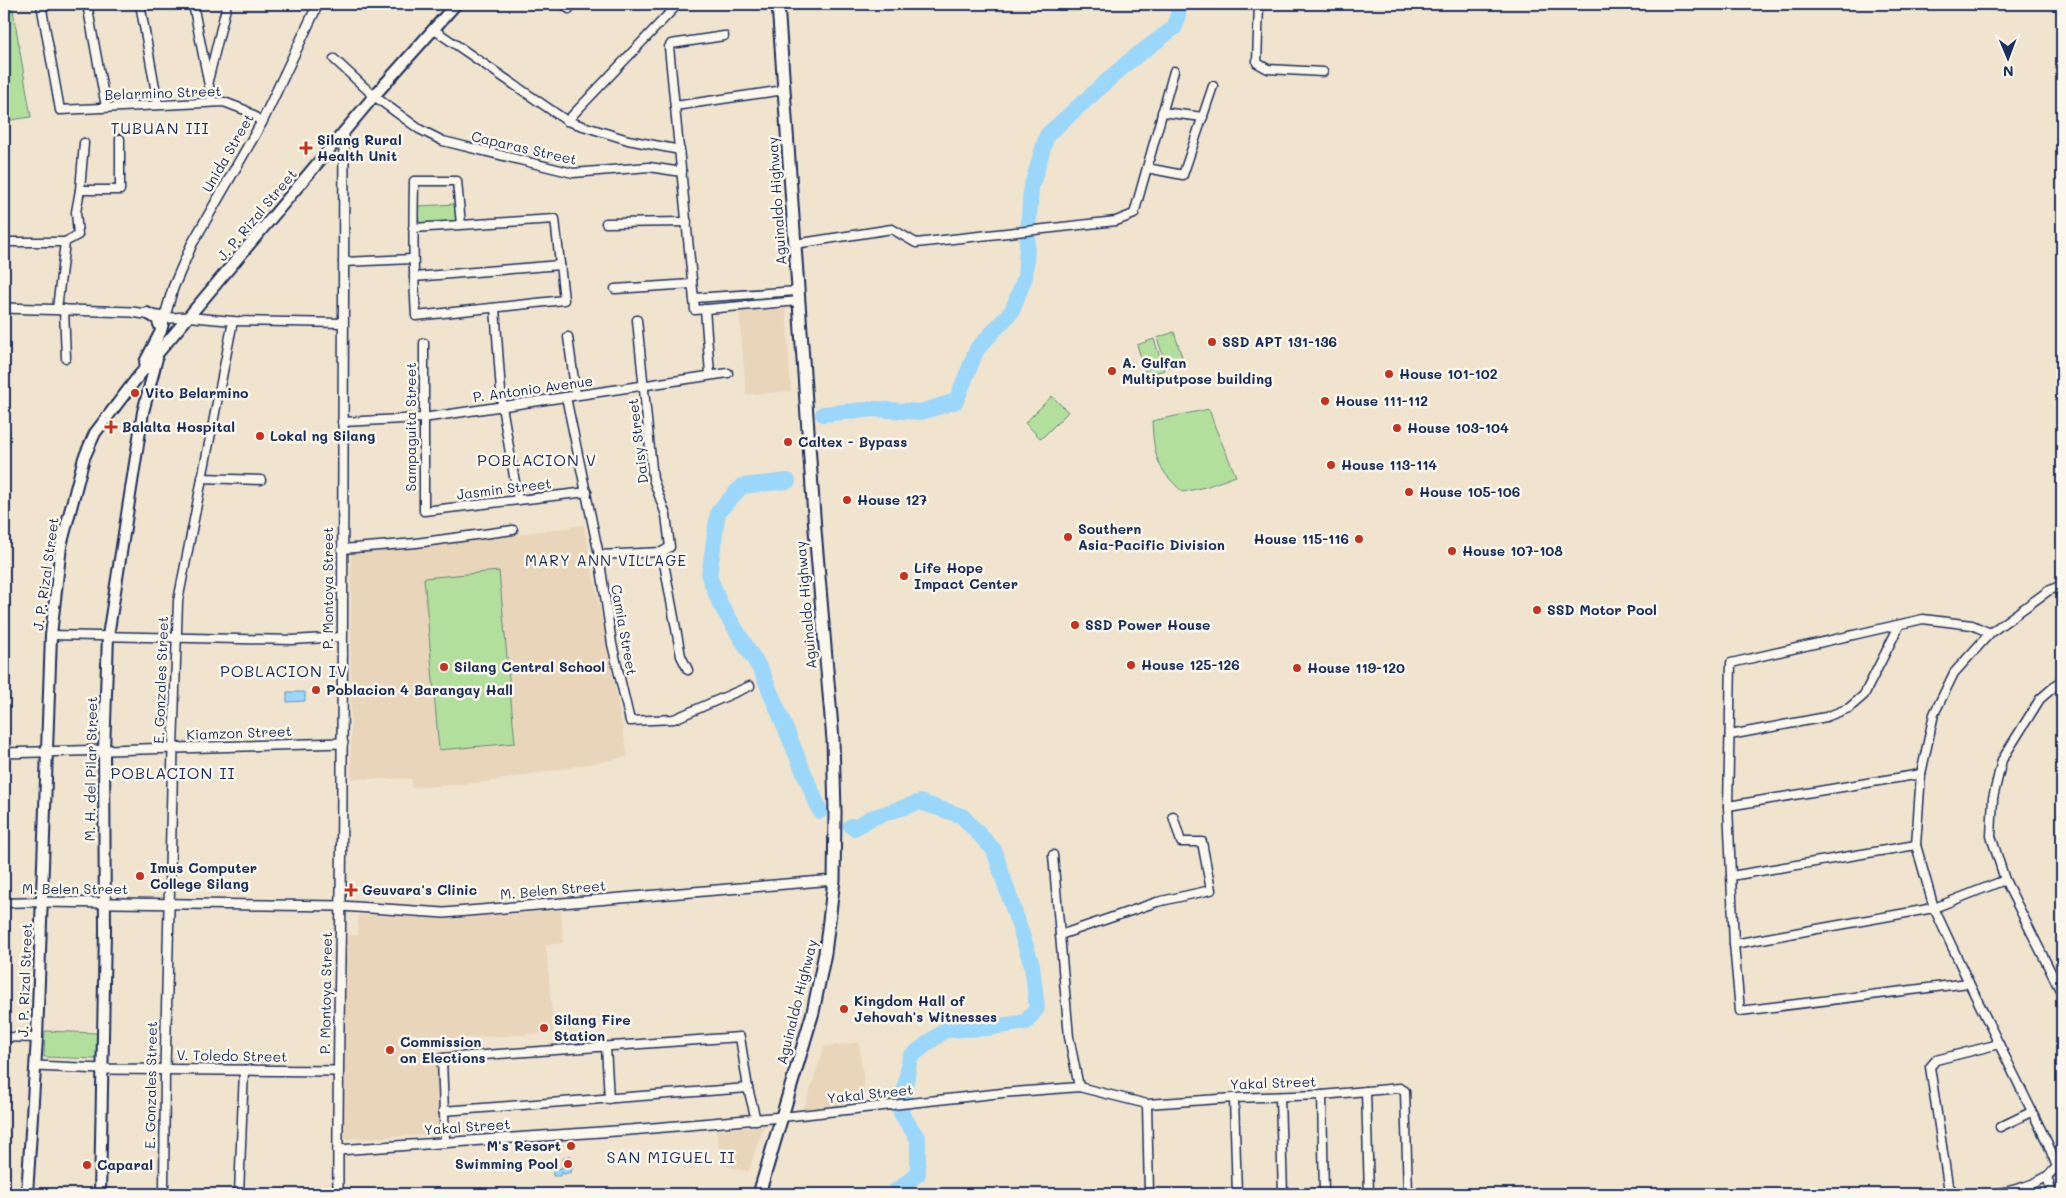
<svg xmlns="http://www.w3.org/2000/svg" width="2066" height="1198" font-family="Mali,sans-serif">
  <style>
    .built { fill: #e9d6ba }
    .green { fill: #b3df9d; stroke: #67877e }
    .water { fill: #9ad7fb; stroke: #6794bc }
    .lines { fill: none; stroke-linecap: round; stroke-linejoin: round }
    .river { stroke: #9ad7fb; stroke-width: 16 }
    .minor-casing { stroke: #1b2f5e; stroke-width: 11 }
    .tertiary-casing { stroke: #1b2f5e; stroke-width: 12 }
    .secondary-casing { stroke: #1b2f5e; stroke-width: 14 }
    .primary-casing { stroke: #1b2f5e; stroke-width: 15 }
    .minor { stroke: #fbf7ec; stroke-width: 8 }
    .tertiary { stroke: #fbf7ec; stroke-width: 9 }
    .secondary { stroke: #fbf7ec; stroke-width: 10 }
    .primary { stroke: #fbf7ec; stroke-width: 11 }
    .poi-dot { fill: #c8321e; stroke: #fbf7ec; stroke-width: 2 }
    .labels { text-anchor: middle; stroke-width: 5; stroke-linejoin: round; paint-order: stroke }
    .street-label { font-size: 14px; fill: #1b2f5e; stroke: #fbf7ec }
    .poi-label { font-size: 14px; font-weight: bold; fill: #1b2f5e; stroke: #fbf7ec; text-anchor: start }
    .neighbourhood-label { font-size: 15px; letter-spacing: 1px; fill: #1b2f5e; stroke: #fbf7ec }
    .quarter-label { font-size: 16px; letter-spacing: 1px; fill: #1b2f5e; stroke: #fbf7ec }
  </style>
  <rect width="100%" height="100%" fill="#f0e4cf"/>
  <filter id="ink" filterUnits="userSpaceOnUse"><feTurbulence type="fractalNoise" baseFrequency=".02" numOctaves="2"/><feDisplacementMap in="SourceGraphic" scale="10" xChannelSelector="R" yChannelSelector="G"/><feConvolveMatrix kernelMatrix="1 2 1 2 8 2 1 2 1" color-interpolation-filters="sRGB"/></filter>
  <g filter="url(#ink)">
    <!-- built -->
    <g class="built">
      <path d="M786,305L791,391L746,395L739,310Z"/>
      <path d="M584,525L628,757L488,782L411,788V779H351V550L499,537Z"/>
      <path d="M561,910L563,943L546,945L554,1033L437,1040L442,1134L344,1139L343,1064L348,935H358V915L452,919Z"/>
      <path d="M859,1042L866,1104L803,1111L824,1047Z"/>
      <path d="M764,1126L748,1172L722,1165L716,1130Z"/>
    </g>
    <!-- green -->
    <g class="green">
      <path d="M4,4H12L31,117L4,121Z"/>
      <path d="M456,204L457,221L419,223L418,206Z"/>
      <path d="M1174,332L1184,363L1167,368L1157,338Z"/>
      <path d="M1154,339L1164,370L1147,376L1137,345Z"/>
      <path d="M1052,396L1068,412L1041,439L1025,423Z"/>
      <path d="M1209,409L1215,427L1236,476L1205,487L1183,492C1156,468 1154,456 1152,421Z"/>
      <path d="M499,571L515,743L439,750L424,578Z"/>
      <path d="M45,1031L97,1033L96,1059L44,1057Z"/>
    </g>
    <!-- water -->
    <g class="water">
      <path d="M287,692H305V701L287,702Z"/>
      <path d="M570,1155C574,1159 573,1166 571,1172L564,1174L562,1172L560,1176H553V1169L557,1167L561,1169L563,1165V1159Z"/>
    </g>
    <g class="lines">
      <!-- river -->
      <g class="river">
        <path d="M823,414L875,409L921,412L956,401L977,349L1012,311L1025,277L1031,188L1047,135L1127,63L1175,27L1180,4"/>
        <path d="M788,481L742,486L718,512L709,576L720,604L762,672L820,811"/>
        <path d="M851,826L854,828L871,818L920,802L962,816L994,850L1032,965L1037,1008L1026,1022L987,1028L945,1030L910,1057L901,1113L918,1139V1174L892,1194"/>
      </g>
      <!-- minor casing -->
      <g class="minor-casing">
        <g id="minor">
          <path d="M41,4L60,110L224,102L245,110L262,122"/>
          <path d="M87,4L106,107"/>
          <path d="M140,4L158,104"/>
          <path d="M193,4L212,101"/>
          <path d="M563,4L569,9"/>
          <path d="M1259,4L1257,63L1268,69L1323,72"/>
          <path d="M433,29L567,121L628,140L680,150"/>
          <path d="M724,36L671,44L669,47L695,310L799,301"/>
          <path d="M334,59L374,96L419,129L443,141L573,173L649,167L682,172"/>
          <path d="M209,77L227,4"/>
          <path d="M675,106L784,90"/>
          <path d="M1162,112L1203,117"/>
          <path d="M567,121L678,4"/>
          <path d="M1147,168L1183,175L1213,86"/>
          <path d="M80,190H120V139"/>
          <path d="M606,223L687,222"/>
          <path d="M413,228L555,219L564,300L416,316C413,271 413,226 414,181H457L461,225"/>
          <path d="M4,242H65"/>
          <path d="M795,244L892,229L916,243L1116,221L1134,214L1174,71"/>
          <path d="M343,262L413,259"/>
          <path d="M414,277L560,265"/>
          <path d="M615,289L692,284"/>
          <path d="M694,298L798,291"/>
          <path d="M495,308L502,406L518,500"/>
          <path d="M57,309L65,242L78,235L76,212L80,190L84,143"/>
          <path d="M64,309L66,358"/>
          <path d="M705,309L710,374"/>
          <path d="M189,317L233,321L343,323"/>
          <path d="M568,337L576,395"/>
          <path d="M424,343V511L587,492"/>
          <path d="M566,397L599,555L612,644L630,721L674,719L750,686"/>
          <path d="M342,422L423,418L728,373"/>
          <path d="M202,478L261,480"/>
          <path d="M342,549L416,543L513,530"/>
          <path d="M662,552L681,656L688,670"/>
          <path d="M599,555L662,552L670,547L666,515L653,479L637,320"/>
          <path d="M51,635L292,640L342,637"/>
          <path d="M2062,680L2040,699L2002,760L1993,798L1991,836L2005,880L2062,994"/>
          <path d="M1730,735L1826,717L1849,708L1864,695L1899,626"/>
          <path d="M173,749L178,601L233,321"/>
          <path d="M1728,806L1921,774"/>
          <path d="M1053,855L1060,935"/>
          <path d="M1731,876L1916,845"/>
          <path d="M4,903L42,902"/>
          <path d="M1734,944L1934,908L2005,880"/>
          <path d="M1969,983L1740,1011L1734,944L1728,806L1731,663L1923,619L1972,625L1990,633"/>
          <path d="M4,1037L37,1038"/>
          <path d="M606,1047L609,1099"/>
          <path d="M1079,1087L1069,1037L1060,935L1157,902L1211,890L1202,842H1181L1173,816"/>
          <path d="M1366,1091L1369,1194"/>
          <path d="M1322,1095L1324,1194"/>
          <path d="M1280,1097L1283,1194"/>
          <path d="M1234,1098L1237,1194"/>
          <path d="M1147,1104L1149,1194"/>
          <path d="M443,1111L748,1088"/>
          <path d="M782,1117L1002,1093L1079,1087L1147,1104L1234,1098L1322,1095L1400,1088L1405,1091L1408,1194"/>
          <path d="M2000,1127L2031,1112"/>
          <path d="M445,1141L442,1058L740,1037L748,1088L756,1120"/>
          <path d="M2057,1167L2048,1144L1969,983L1934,908L1916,845L1921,774L1934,714L1954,673L1990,633L2048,591L2062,585"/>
          <path d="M2047,1176L2052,1194"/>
          <path d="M164,1194L165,1069"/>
          <path d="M239,1194L244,1070"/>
          <path d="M1955,1194L1948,1185L1930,1067L1936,1060L1999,1044"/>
          <path d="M1992,1194C2011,1191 2030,1187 2046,1177C2052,1173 2055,1167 2062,1164"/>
        </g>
      </g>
      <!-- tertiary casing -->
      <g class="tertiary-casing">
        <g id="tertiary">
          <path d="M4,308L132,312L171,318L189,317"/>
          <path d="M165,316L173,288L192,244L262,122L318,4"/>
          <path d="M4,753L343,743"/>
          <path d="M42,902L341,906L444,913L834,880"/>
          <path d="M35,1066L102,1069L338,1071"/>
          <path d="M165,1069L173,749"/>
          <path d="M338,1150L630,1130L782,1117"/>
          <path d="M338,1194C337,1054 342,913 342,772C344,559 342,345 344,132"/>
        </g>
      </g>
      <!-- secondary casing -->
      <g class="secondary-casing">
        <g id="secondary">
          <path d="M147,313L157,319L161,329"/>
          <path d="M145,362L161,331L165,316"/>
          <path d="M27,1194L37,1038L51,635L61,546L84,458L95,433L137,378L374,96L456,4"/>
          <path d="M100,1194L105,931L104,751L108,636L143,412L157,358"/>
        </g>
      </g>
      <!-- primary casing -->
      <g class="primary-casing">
        <path id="primary" d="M759,1194L813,1012L825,953L834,880L835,812L833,740L815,530L778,4"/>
      </g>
      <!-- minor -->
      <use href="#minor" class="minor"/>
      <!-- tertiary -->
      <use href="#tertiary" class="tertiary"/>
      <!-- secondary -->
      <use href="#secondary" class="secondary"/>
      <!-- primary -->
      <use href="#primary" class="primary"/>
    </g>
  </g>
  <!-- markers -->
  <g class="poi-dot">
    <path d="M303.5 140.5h5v5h5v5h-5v5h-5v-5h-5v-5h5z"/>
    <circle cx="1212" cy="342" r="5"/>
    <circle cx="1112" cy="371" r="5"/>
    <circle cx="1389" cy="374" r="5"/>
    <circle cx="135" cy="393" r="5"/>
    <circle cx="1325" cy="401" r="5"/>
    <path d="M108.5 419.5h5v5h5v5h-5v5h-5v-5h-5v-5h5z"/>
    <circle cx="1397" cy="428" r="5"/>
    <circle cx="260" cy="436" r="5"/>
    <circle cx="788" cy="442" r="5"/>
    <circle cx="1331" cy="465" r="5"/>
    <circle cx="1409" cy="492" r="5"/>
    <circle cx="847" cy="500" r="5"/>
    <circle cx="1068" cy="537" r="5"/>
    <circle cx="1359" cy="539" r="5"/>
    <circle cx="1452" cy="551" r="5"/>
    <circle cx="904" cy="576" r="5"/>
    <circle cx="1537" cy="610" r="5"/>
    <circle cx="1075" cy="625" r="5"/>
    <circle cx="1131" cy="665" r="5"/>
    <circle cx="444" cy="667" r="5"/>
    <circle cx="1297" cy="668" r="5"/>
    <circle cx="316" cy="690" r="5"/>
    <circle cx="140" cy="876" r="5"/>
    <path d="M348.5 882.5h5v5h5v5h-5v5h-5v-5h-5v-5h5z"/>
    <circle cx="844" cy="1009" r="5"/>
    <circle cx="544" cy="1028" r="5"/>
    <circle cx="390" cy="1050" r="5"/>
    <circle cx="571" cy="1146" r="5"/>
    <circle cx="568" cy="1164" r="5"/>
    <circle cx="87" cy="1165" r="5"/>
  </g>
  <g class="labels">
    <!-- street labels -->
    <g class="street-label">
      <text transform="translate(163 93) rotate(-2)" y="5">Belarmino Street</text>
      <text transform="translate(524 148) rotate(13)" y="5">Caparas Street</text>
      <text transform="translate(228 153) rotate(-60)" y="5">Unida Street</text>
      <text transform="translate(777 201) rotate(-94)" y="5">Aguinaldo Highway</text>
      <text transform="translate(257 215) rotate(-50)" y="5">J. P. Rizal Street</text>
      <text transform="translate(533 389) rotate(-8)" y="5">P. Antonio Avenue</text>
      <text transform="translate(411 427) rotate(-90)" y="5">Sampaguita Street</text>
      <text transform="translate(638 441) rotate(-97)" y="5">Daisy Street</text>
      <text transform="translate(504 489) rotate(-7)" y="5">Jasmin Street</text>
      <text transform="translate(46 574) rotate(-82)" y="5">J. P. Rizal Street</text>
      <text transform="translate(328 588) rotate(-90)" y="5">P. Montoya Street</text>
      <text transform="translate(806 605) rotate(-95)" y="5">Aguinaldo Highway</text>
      <text transform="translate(624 630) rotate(80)" y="5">Camia Street</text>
      <text transform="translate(161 680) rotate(-88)" y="5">E. Gonzales Street</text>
      <text transform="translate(239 733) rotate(-2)" y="5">Kiamzon Street</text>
      <text transform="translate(91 769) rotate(-89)" y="5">M. H. del Pilar Street</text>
      <text x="75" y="894">M. Belen Street</text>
      <text transform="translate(553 890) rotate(-5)" y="5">M. Belen Street</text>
      <text transform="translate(25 980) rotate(-88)" y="5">J. P. Rizal Street</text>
      <text transform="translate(326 993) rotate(-89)" y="5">P. Montoya Street</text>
      <text transform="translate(797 1002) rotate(-76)" y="5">Aguinaldo Highway</text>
      <text transform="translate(232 1056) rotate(1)" y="5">V. Toledo Street</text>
      <text transform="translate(1273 1083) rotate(-2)" y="5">Yakal Street</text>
      <text transform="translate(151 1085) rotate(-89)" y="5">E. Gonzales Street</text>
      <text transform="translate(870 1094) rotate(-6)" y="5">Yakal Street</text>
      <text transform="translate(467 1127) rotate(-4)" y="5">Yakal Street</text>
    </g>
    <!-- poi labels -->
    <g class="poi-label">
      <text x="317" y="145">Silang Rural<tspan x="317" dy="16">Health Unit</tspan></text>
      <text x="1222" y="347">SSD APT 131-136</text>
      <text x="1122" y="368">A. Gulfan<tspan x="1122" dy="16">Multiputpose building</tspan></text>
      <text x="1399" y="379">House 101-102</text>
      <text x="145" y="398">Vito Belarmino</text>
      <text x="1335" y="406">House 111-112</text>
      <text x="122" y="432">Balalta Hospital</text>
      <text x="1407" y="433">House 103-104</text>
      <text x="270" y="441">Lokal ng Silang</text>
      <text x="798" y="447">Caltex - Bypass</text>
      <text x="1341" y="470">House 113-114</text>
      <text x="1419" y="497">House 105-106</text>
      <text x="857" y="505">House 127</text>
      <text x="1078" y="534">Southern<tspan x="1078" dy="16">Asia-Pacific Division</tspan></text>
      <text x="1349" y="544" text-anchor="end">House 115-116</text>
      <text x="1462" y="556">House 107-108</text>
      <text x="914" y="573">Life Hope<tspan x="914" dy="16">Impact Center</tspan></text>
      <text x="1547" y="615">SSD Motor Pool</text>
      <text x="1085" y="630">SSD Power House</text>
      <text x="1141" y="670">House 125-126</text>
      <text x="454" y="672">Silang Central School</text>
      <text x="1307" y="673">House 119-120</text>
      <text x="326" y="695">Poblacion 4 Barangay Hall</text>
      <text x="150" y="873">Imus Computer<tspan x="150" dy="16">College Silang</tspan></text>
      <text x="362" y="895">Geuvara's Clinic</text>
      <text x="854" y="1006">Kingdom Hall of<tspan x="854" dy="16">Jehovah's Witnesses</tspan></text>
      <text x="554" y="1025">Silang Fire<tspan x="554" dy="16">Station</tspan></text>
      <text x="400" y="1047">Commission<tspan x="400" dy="16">on Elections</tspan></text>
      <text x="561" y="1151" text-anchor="end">M's Resort</text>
      <text x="558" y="1169" text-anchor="end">Swimming Pool</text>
      <text x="97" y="1170">Caparal</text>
    </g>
    <!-- neighbourhood labels -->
    <g class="neighbourhood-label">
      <text x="606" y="566">MARY ANN VILLAGE</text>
    </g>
    <!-- quarter labels -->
    <g class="quarter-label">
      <text x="160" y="134">TUBUAN III</text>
      <text x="537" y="466">POBLACION V</text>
      <text x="284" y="677">POBLACION IV</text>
      <text x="173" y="779">POBLACION II</text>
      <text x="671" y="1163">SAN MIGUEL II</text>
    </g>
  </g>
  <!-- margin -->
  <rect width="2066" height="1198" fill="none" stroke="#fbf7ec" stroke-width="20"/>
  <rect x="10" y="10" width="2046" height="1178" fill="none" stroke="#1b2f5e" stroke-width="2" filter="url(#ink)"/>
  <!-- north arrow -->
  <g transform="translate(2008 58) rotate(179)" stroke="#fbf7ec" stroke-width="4" paint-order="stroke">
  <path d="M0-4L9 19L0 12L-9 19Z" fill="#1b2f5e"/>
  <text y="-8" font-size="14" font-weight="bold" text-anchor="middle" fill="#1b2f5e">N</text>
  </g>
</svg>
